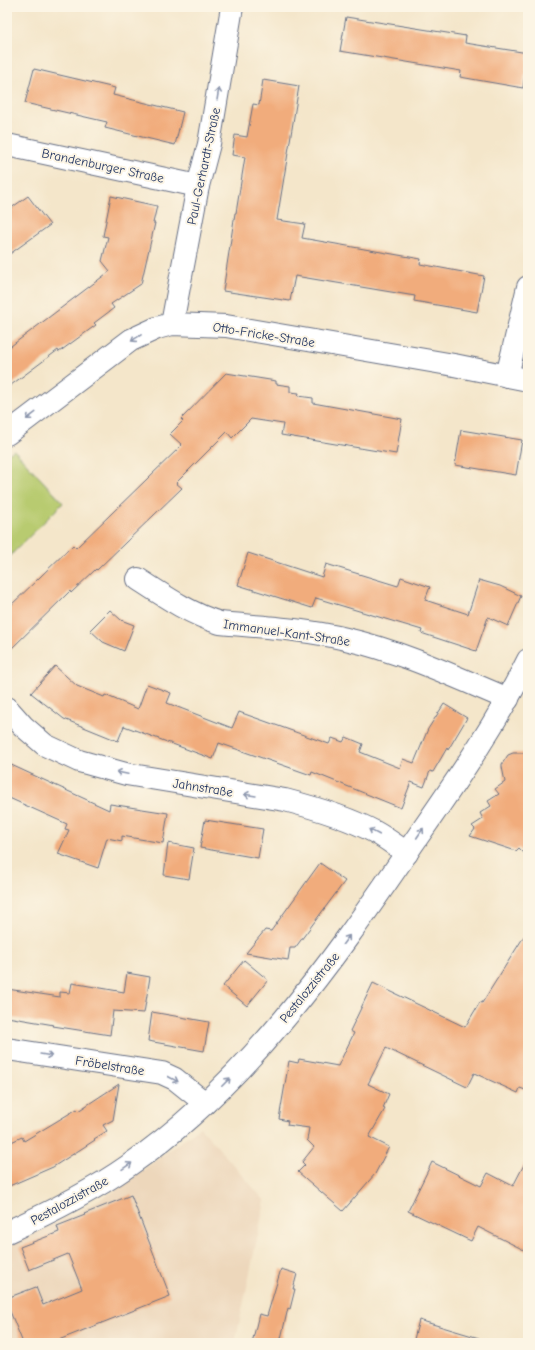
<svg xmlns="http://www.w3.org/2000/svg" width="535" height="1350" font-family="'Comic Neue',sans-serif">
  <style>
    .built { fill: #edd7bb }
    .green { fill: #b8cb6f; stroke: #6a7d66 }
    .building { fill: #f1ac7c }
    .lines { fill: none; stroke-linecap: round; stroke-linejoin: round }
    .minor-casing { stroke: #676f84; stroke-width: 24 }
    .minor { stroke: #fff; stroke-width: 22 }
    .oneway { stroke: #8d97ae }
    .labels { text-anchor: middle; stroke-width: 4; stroke-linejoin: round; paint-order: stroke }
    .street-label { font-size: 13px; fill: #1b2f5e; stroke: #fcf5e5 }
  </style>
  <rect width="100%" height="100%" fill="#fcf5e5"/>
  <filter id="ink" filterUnits="userSpaceOnUse"><feTurbulence type="fractalNoise" baseFrequency=".025" numOctaves="2"/><feDisplacementMap in="SourceGraphic" scale="8" xChannelSelector="R" yChannelSelector="G"/><feConvolveMatrix kernelMatrix="1 2 1 2 8 2 1 2 1" color-interpolation-filters="sRGB"/></filter>
  <filter id="wash" filterUnits="userSpaceOnUse"><feTurbulence type="fractalNoise" baseFrequency=".012" numOctaves="4" result="noise"/><feDisplacementMap in="SourceGraphic" scale="16" xChannelSelector="R" yChannelSelector="G"/><feGaussianBlur stdDeviation="0.9" result="paint"/><feColorMatrix in="noise" values="0 0 0 0 0 0 0 0 0 0 0 0 0 0 0 0 0 1.4 0 .05"/><feComposite in="paint" operator="in"/></filter>
  <g filter="url(#wash)">
    <rect width="100%" height="100%" fill="#f4e6ca"/>
    <!-- built -->
    <path class="built" d="M200,1127L265,1201L235,1343H7V1246L80,1211L121,1187Z"/>
    <!-- green -->
    <path class="green" d="M14,450L63,503L7,559V455Z"/>
    <g id="blocks">
      <!-- building -->
      <g class="building">
        <path d="M346,17L466,36L465,43L528,53L523,88L460,77L461,71L340,51Z"/>
        <path d="M34,69L115,88L113,95L183,112L175,145L105,128L107,122L25,103Z"/>
        <path d="M263,80L299,86L277,220L305,224L302,238L421,259L420,264L484,276L477,312L414,301L415,296L295,276L290,301L223,291L235,213H236L245,157L232,155L235,135L247,137L253,104L259,105Z"/>
        <path d="M28,196L50,225L7,256V211Z"/>
        <path d="M111,196L157,206L153,223H155L141,284L111,304L114,308L94,323L96,325L59,352L58,350L7,388V349L110,271L102,261L108,237L103,236Z"/>
        <path d="M226,373L276,381V384L290,386V392L299,393L298,396L313,398V403L402,419L396,454L281,435L283,424L251,419L232,438L227,432L176,483L182,488L97,570L96,569L71,593L70,591L7,653V609L73,545L76,548L182,445L170,434L183,421L181,419Z"/>
        <path d="M461,430L522,440L516,475L455,465Z"/>
        <path d="M248,553L322,577L326,564L398,586L401,577L430,587L425,600L468,614L479,580L500,586L521,596L508,626L488,617L476,651L421,633L422,630L316,598L312,608L238,585Z"/>
        <path d="M110,610L121,620L134,625L124,651L103,642L90,630Z"/>
        <path d="M55,666L77,686L104,697L105,695L138,709L147,684L171,693L167,703L232,728L239,712L329,744L332,738L343,742L346,737L363,744L360,752L400,768L403,759L414,763L428,729L444,704L467,718L448,750L447,748L433,772L430,771L424,787L411,782L401,808L312,772L311,775L219,743L213,759L124,726L118,741L64,719L31,693Z"/>
        <path d="M513,753H528V857L519,848L516,851L470,836L475,829L472,826L483,819L480,813L491,806L488,801L499,794L495,789L505,782L502,767V764L508,755Z"/>
        <path d="M7,763L109,810L110,804L168,813L163,843L122,836V841L107,838L98,868L58,854L69,830L65,829L67,824L7,797Z"/>
        <path d="M205,820L263,829L258,858L200,848Z"/>
        <path d="M168,843L194,848L189,879L164,875Z"/>
        <path d="M320,863L345,881L295,948H290L288,960L246,953L265,930L271,931Z"/>
        <path d="M528,930V1091L520,1088L518,1093L474,1073L467,1087L386,1048L368,1084L389,1094L383,1108L385,1109L369,1137L389,1147L375,1174L343,1211L298,1172L305,1165L302,1162L314,1147L307,1140L309,1128L287,1125L288,1121L279,1119L289,1061L298,1063L299,1059L338,1066L354,1033L350,1031L373,983L465,1027L480,1002L482,1003Z"/>
        <path d="M244,960L268,980L247,1006L223,986Z"/>
        <path d="M127,973L150,977L144,1013L113,1011L110,1035L53,1026L54,1025L7,1017V989L60,997V992L70,993L72,983L124,992Z"/>
        <path d="M152,1012L209,1022L204,1051L148,1041Z"/>
        <path d="M119,1084L113,1120L103,1125L107,1131L94,1139L95,1140L53,1167L7,1187V1144L22,1137L24,1141L77,1109L78,1111Z"/>
        <path d="M528,1157V1252L478,1227L471,1241L408,1211L432,1162L481,1186L488,1173L513,1186Z"/>
        <path d="M131,1195L170,1296L51,1343H23L7,1304V1298L36,1287L43,1305L82,1289L68,1254L29,1270L20,1247L59,1232L57,1226L85,1215L84,1214Z"/>
        <path d="M281,1269L297,1274L293,1289H295L290,1309L288,1308L280,1343H252L259,1314L267,1316Z"/>
        <path d="M419,1320L479,1338L478,1343H413Z"/>
      </g>
    </g>
  </g>
  <g filter="url(#ink)">
    <use href="#blocks" fill-opacity="0" stroke="#676f84" stroke-width="1"/>
    <g class="lines">
      <!-- minor casing -->
      <g class="minor-casing">
        <g id="minor">
          <path d="M7,145L198,186"/>
          <path d="M172,324L198,186L209,144L232,7"/>
          <path d="M507,376L528,287"/>
          <path d="M7,434L131,340L157,328L172,324L226,326L454,365L528,380"/>
          <path d="M138,579C164,596 190,614 220,623C262,627 305,629 346,639C403,652 455,677 508,699"/>
          <path d="M7,708L23,726L45,745L79,761L126,774L285,800C316,808 347,817 375,832C386,838 396,846 407,853"/>
          <path d="M7,1049L162,1073L175,1079L205,1103"/>
          <path d="M7,1232C49,1213 91,1192 128,1166C246,1084 331,964 410,848C452,787 495,727 528,660"/>
        </g>
      </g>
      <!-- minor -->
      <use href="#minor" class="minor"/>
    </g>
    <!-- one-way arrows -->
    <defs><path id="oneway-shaft" d="M-6 0H5M1.5-3L5.5 0L1.5 3" fill="none" stroke-width="1.6" stroke-linecap="round" stroke-linejoin="round"/></defs>
    <g class="oneway">
      <use href="#oneway-shaft" transform="translate(218 94) rotate(-81)"/>
      <use href="#oneway-shaft" transform="translate(136 338) rotate(149)"/>
      <use href="#oneway-shaft" transform="translate(31 416) rotate(143)"/>
      <use href="#oneway-shaft" transform="translate(122 773) rotate(-168)"/>
      <use href="#oneway-shaft" transform="translate(250 795) rotate(-171)"/>
      <use href="#oneway-shaft" transform="translate(374 832) rotate(-152)"/>
      <use href="#oneway-shaft" transform="translate(420 833) rotate(-56)"/>
      <use href="#oneway-shaft" transform="translate(346 940) rotate(-53)"/>
      <use href="#oneway-shaft" transform="translate(46 1055) rotate(9)"/>
      <use href="#oneway-shaft" transform="translate(173 1079) rotate(28)"/>
      <use href="#oneway-shaft" transform="translate(226 1082) rotate(-45)"/>
      <use href="#oneway-shaft" transform="translate(127 1166) rotate(-34)"/>
    </g>
  </g>
  <g class="labels">
    <!-- street labels -->
    <g class="street-label">
      <text transform="translate(103 165) rotate(12)" y="5">Brandenburger Straße</text>
      <text transform="translate(203 166) rotate(-78)" y="5">Paul-Gerhardt-Straße</text>
      <text transform="translate(264 334) rotate(9)" y="5">Otto-Fricke-Straße</text>
      <text transform="translate(287 632) rotate(8)" y="5">Immanuel-Kant-Straße</text>
      <text transform="translate(203 787) rotate(9)" y="5">Jahnstraße</text>
      <text transform="translate(309 987) rotate(-51)" y="5">Pestalozzistraße</text>
      <text transform="translate(110 1065) rotate(9)" y="5">Fröbelstraße</text>
      <text transform="translate(69 1200) rotate(-29)" y="5">Pestalozzistraße</text>
    </g>
  </g>
  <!-- margin -->
  <rect width="535" height="1350" fill="none" stroke="#fcf5e5" stroke-width="24"/>
</svg>
